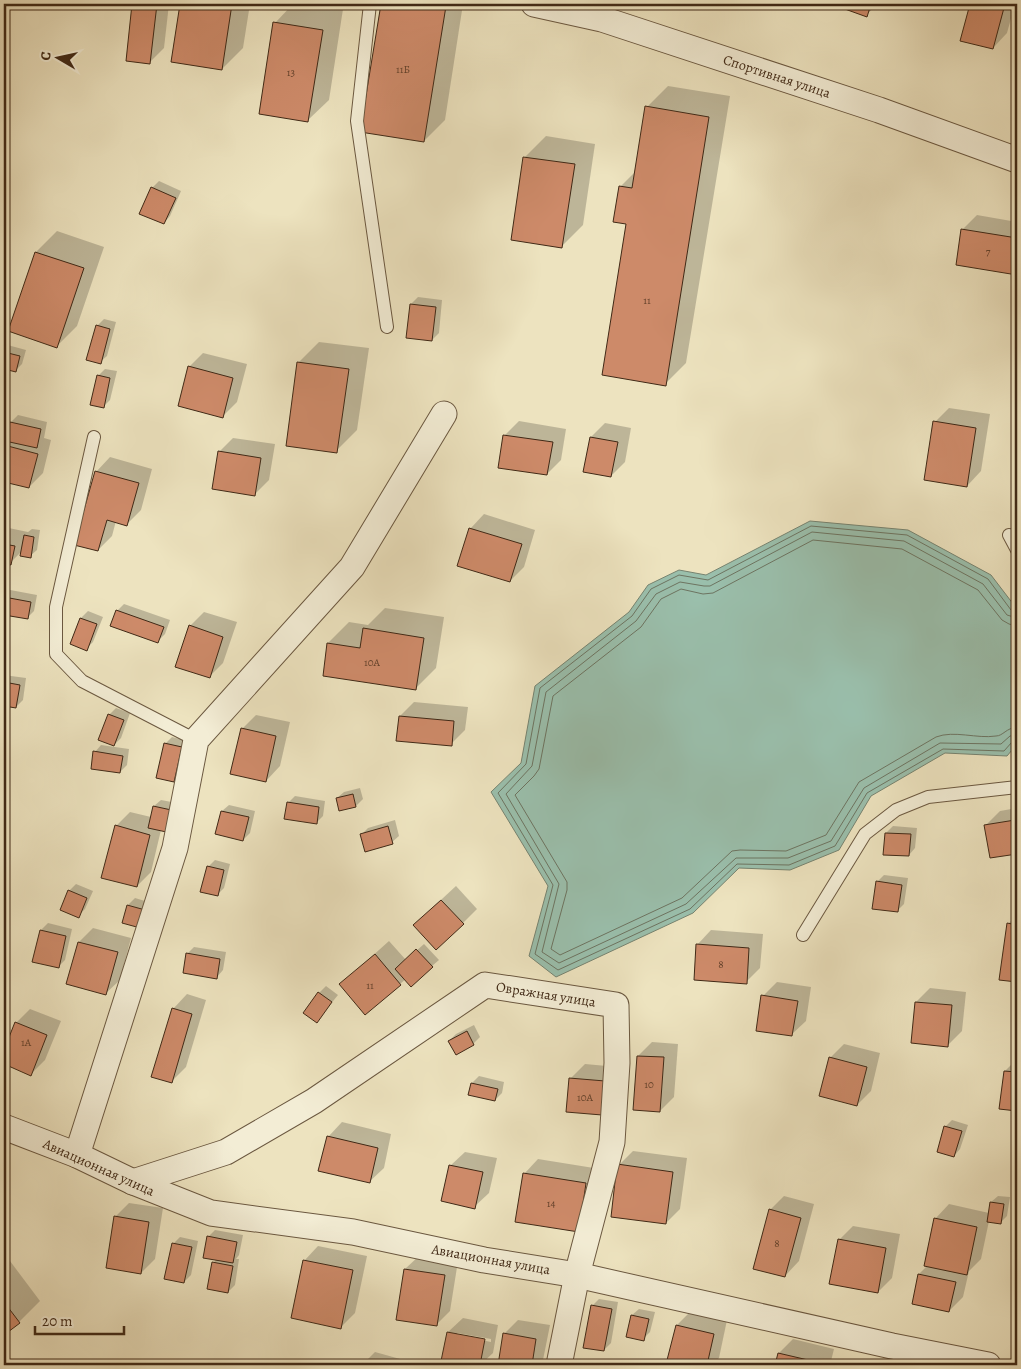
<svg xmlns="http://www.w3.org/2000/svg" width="1021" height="1369" font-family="Alegreya,serif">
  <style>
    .water { fill: #9abfac; stroke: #768370 }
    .shadow { fill: #0003; fill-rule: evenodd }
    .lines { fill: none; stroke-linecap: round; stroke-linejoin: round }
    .shore { stroke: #6d7461; stroke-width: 1 }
    .building { fill: #cd8a69; stroke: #402916 }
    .lane-casing { stroke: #6b5840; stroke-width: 14 }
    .street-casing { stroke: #6b5840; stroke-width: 27 }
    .lane { stroke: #f3edd5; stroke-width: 12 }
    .street { stroke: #f3edd5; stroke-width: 25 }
    .labels { text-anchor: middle; stroke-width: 4; stroke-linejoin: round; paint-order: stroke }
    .number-label { font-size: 11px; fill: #63412b }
    .street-label { font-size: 14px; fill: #402916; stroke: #f3edd5 }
  </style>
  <rect width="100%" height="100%" fill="#ede3bf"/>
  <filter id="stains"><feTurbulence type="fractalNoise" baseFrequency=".004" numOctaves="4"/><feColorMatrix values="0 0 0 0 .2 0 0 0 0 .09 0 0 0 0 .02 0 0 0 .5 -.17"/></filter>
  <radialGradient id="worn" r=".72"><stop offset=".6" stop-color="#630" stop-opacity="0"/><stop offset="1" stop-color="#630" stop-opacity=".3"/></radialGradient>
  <!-- water -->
  <path class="water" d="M810,521L908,530L991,575L1017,609V744L1007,756L945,753L871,796L839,850L790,870L739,868L693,913L556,977L529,956L548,886L491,792L521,763L535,686L629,612L648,585L679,570L706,575Z"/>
  <!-- shadow -->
  <g class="shadow">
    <path d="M133,4H169L164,48L150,62L127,60Z"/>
    <path d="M181,4H250L243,48L222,69L172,61Z"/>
    <path d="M293,4H310L343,9L329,100L308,120L275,23Z"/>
    <path d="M382,4H463L445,120L424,141L362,131Z"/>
    <path d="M832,4H878L866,15Z"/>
    <path d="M971,4H1015L1007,33L993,48L962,40Z"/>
    <path d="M668,86L730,96L686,363L665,384L620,187L636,171L647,107Z"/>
    <path d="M546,136L595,144L583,225L562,246L512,239L525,157Z"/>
    <path d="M159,181L181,191L170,216L164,223L152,188Z"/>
    <path d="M977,215L1017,222L1016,274L963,229Z"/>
    <path d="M57,231L104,247L77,326L56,347L9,331L36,252Z"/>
    <path d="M418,297L442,300L439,333L432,340L407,337L411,304Z"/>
    <path d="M104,319L116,322L107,356L100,362L97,326Z"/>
    <path d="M319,342L369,348L357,430L336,451L298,363Z"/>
    <path d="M4,344L26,350L22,364L15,371L4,368Z"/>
    <path d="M203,353L247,364L237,402L223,416L189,367Z"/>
    <path d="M105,369L117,371L110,400L103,407L98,376Z"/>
    <path d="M949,408L990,414L981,471L967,486L935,422Z"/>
    <path d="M18,415L47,422L44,438L51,440L43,473L29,487L4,481V448L9,441L11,422Z"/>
    <path d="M519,421L566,429L561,460L547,474L505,435Z"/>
    <path d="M605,423L631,428L625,462L611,476L591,437Z"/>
    <path d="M233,438L275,444L269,480L255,494L219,452Z"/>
    <path d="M110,457L152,469L141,510L127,524L116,521L112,536L98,550L96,472Z"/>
    <path d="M484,514L535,530L524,567L510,581L470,529Z"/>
    <path d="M4,527L28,532L32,529L40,530L37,550L30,556L22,551L10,563L4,562Z"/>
    <path d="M5,589L37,595L34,611L27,618L4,613V591Z"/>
    <path d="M124,604L170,620L165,634L158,641L117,611Z"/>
    <path d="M385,608L444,617L436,668L415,689L324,675L328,643L349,622L368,625Z"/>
    <path d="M88,611L103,617L93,642L86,649L71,643L81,618Z"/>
    <path d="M204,612L237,622L223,663L209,677L190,626Z"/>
    <path d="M4,675L26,678L23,700L16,707L4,705Z"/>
    <path d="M414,702L468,707L465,730L451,744L400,716Z"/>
    <path d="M116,708L130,713L121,738L114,745L109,715Z"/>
    <path d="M256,715L290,722L280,766L266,781L242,729Z"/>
    <path d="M172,737L188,741L180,774L173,780L165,744Z"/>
    <path d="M101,745L129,749L127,765L120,772L95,752Z"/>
    <path d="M4,758H7L4,773Z"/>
    <path d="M360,788L363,799L356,806L337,798L344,792Z"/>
    <path d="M295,796L325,801L323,816L316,823L288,803Z"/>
    <path d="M161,800L182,804L161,830L151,872L137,886L116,826L130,812L151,817L154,806Z"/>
    <path d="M229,805L255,811L250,833L243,840L222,811Z"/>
    <path d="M1017,808V852L991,857L985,826L1000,811Z"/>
    <path d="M395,820L399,836L392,842L361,835L368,828Z"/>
    <path d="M893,826L917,828L915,848L909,855L886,833Z"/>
    <path d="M215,860L230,864L224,888L217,895L208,867Z"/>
    <path d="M884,875L908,878L904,904L897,911L877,882Z"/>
    <path d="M76,884L93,891L85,909L78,916L69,891Z"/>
    <path d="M456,886L477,909L463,923L429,911Z"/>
    <path d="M135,898L155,904L124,922L128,905Z"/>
    <path d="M1017,915V981L1000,979L1008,924Z"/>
    <path d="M48,923L72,929L65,960L58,967L33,961L41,930Z"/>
    <path d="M93,928L131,938L120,980L105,994L68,983L79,942Z"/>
    <path d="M711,930L763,934L760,968L746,982L697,945Z"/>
    <path d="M389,941L406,960L424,944L439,960L432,966L406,979L400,984H341Z"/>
    <path d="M194,947L226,952L223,970L217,977L187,954Z"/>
    <path d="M777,982L811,987L806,1021L791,1035L763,996Z"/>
    <path d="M326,986L338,995L317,1021L319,993Z"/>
    <path d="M930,988L966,992L962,1031L947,1046L916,1002Z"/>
    <path d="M187,994L206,1000L186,1067L172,1081L173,1009Z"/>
    <path d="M30,1009L61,1021L45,1060L31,1074L4,1063V1053L16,1023Z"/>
    <path d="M474,1025L480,1037L473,1044L449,1041L456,1034Z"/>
    <path d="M652,1042L678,1044L674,1097L660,1111L638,1056Z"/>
    <path d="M844,1044L880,1053L871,1091L857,1105L830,1058Z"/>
    <path d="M585,1064L618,1067L601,1114L570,1079Z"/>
    <path d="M1012,1064L1017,1065V1110L1001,1108L1005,1071Z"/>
    <path d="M479,1076L504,1082L502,1093L495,1100L470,1094L472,1083Z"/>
    <path d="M952,1120L968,1125L960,1149L954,1156L945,1127Z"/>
    <path d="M342,1122L391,1134L384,1168L369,1182L328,1137Z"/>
    <path d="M633,1151L687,1158L680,1209L666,1223L619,1165Z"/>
    <path d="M465,1152L497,1158L489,1193L474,1207L450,1166Z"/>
    <path d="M538,1159L600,1169L578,1231L524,1174Z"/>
    <path d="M784,1196L814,1204L799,1261L785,1276L770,1210Z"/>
    <path d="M998,1196L1010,1197L1007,1216L1000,1223L989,1221L981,1259L969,1271L963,1297L949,1311L919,1274L928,1265L935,1219L949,1204L989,1213L991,1202Z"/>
    <path d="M129,1203L163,1208L155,1259L141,1273L115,1217Z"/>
    <path d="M853,1226L900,1234L892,1278L878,1292L839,1240Z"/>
    <path d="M215,1230L243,1235L239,1255L236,1259H239L235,1285L228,1292L213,1263L217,1259L208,1237Z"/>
    <path d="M180,1237L198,1241L191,1275L184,1282L173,1244Z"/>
    <path d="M318,1246L367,1256L355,1313L341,1327L304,1261Z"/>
    <path d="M4,1253L40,1301L19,1322L4,1334Z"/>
    <path d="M420,1255L458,1261L450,1311L436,1325L398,1319L405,1269Z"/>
    <path d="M599,1299L618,1302L611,1343L604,1350L592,1306Z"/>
    <path d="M639,1309L655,1312L650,1332L643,1339L632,1315Z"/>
    <path d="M691,1311L727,1320L719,1358L711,1365H676L668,1364L677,1325Z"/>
    <path d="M463,1318L498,1325L493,1353L480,1365H471L443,1360L448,1332ZM457,1333L491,1339V1342L457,1335Z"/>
    <path d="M518,1320L550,1325L542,1365H499L504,1334Z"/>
    <path d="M793,1339L834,1349L830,1365H776L779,1353Z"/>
    <path d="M375,1352L411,1362L410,1365H362Z"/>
    <path d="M901,1358L941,1365H894Z"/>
  </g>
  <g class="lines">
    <!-- shore -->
    <g class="shore">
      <path d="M1017,612L1011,610L988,579L907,535L811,526L708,580L679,575L651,589L632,616L540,688L526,764L498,793L553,885L535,954L558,970L690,909L737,864L789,865L835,846L867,793L943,749L1004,751L1012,742L1017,741"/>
      <path d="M1017,618L1007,615L983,584L904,541L812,532L710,586H704L680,582L656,594L636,621L546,692L532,766L506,794L559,884L542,952L559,963L686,904L736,858H788L831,841L864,788L940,743L1001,744L1010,736L1017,735"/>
      <path d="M1017,626L1009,624L1002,620L978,590L902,549L813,540L713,593L703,594L681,589L661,599L641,627L553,696L539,769L534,776L515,795L567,882V890L551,949L560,955L682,898L732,851L740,850L786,851L826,835L859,782L936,737C954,730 977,739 996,736C1003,736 1006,728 1017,727"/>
    </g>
  </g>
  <!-- building -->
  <g class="building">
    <path d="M132,4H157L150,64L126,61Z"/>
    <path d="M180,4H232L222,70L171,62Z"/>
    <path d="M381,4H432L446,6L424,142L360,132Z"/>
    <path d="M831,4H871L867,17Z"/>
    <path d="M970,4H1005L993,49L960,41Z"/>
    <path d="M273,22L323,30L308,122L259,114Z"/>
    <path d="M645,106L709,117L666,386L602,375L626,224L613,222L619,186L632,188Z"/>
    <path d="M523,157L575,164L562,248L511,240Z"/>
    <path d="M151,187L176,198L164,224L139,214Z"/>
    <path d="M961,229L1017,238V275L956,265Z"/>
    <path d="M35,252L84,268L57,348L8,331Z"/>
    <path d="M410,304L436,307L432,341L406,338Z"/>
    <path d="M96,325L110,329L101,364L86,360Z"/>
    <path d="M4,352L20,356L16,372L4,369Z"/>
    <path d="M297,362L349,369L337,453L286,446Z"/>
    <path d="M188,366L233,378L223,418L178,406Z"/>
    <path d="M97,375L110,378L104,408L90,405Z"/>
    <path d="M933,421L976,428L967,487L924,480Z"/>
    <path d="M10,422L41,429L37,448L5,441Z"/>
    <path d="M503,435L553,442L547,475L498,468Z"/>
    <path d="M590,437L618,442L611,477L583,472Z"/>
    <path d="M4,445L38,454L29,488L4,482Z"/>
    <path d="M218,451L261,458L255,496L212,489Z"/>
    <path d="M95,471L139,483L127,526L107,520L98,551L74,545Z"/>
    <path d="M469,528L522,544L510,582L457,566Z"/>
    <path d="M24,535L34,537L31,558L20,556Z"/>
    <path d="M4,544L15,546L11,565L4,563Z"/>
    <path d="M4,597L31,602L28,619L4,615Z"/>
    <path d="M116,610L164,627L158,643L110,626Z"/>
    <path d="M80,618L97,624L87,651L70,644Z"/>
    <path d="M189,625L223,637L210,678L175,667Z"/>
    <path d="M363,628L424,638L416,690L323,676L327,643L360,648Z"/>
    <path d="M4,682L20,685L16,708L4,706Z"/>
    <path d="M108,714L124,720L114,746L98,740Z"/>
    <path d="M399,716L454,721L452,746L396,741Z"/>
    <path d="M241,728L276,736L266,782L230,774Z"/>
    <path d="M164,743L182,747L174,782L156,778Z"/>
    <path d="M93,751L123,756L120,773L91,769Z"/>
    <path d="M353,794L356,807L339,811L336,798Z"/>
    <path d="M287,802L319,807L317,824L284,819Z"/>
    <path d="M153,806L176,811L171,833L148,828Z"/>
    <path d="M221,811L249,817L243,841L215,834Z"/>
    <path d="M1015,820L1017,835V854L990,858L984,825Z"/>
    <path d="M115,825L150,835L137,887L101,878Z"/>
    <path d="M388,826L393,844L365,852L360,834Z"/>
    <path d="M885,833L911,834L909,856L883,855Z"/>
    <path d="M207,866L224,870L218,896L200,892Z"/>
    <path d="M876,881L902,885L898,912L872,909Z"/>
    <path d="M68,890L87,898L79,918L60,910Z"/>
    <path d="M441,900L464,924L436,950L413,925Z"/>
    <path d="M127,905L149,911L144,929L122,923Z"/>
    <path d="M1007,923L1017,925V982L999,980Z"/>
    <path d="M40,930L66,936L59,968L32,962Z"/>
    <path d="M78,942L118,952L106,995L66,984Z"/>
    <path d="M696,944L749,948L747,984L694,980Z"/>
    <path d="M416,949L433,967L411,987L395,969Z"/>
    <path d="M186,953L220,959L217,979L183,973Z"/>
    <path d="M375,954L401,985L365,1015L339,984Z"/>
    <path d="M318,992L332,1002L317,1023L303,1013Z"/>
    <path d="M761,995L798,1001L792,1036L756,1031Z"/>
    <path d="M915,1002L952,1005L948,1047L911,1043Z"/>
    <path d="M172,1008L192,1014L172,1083L151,1077Z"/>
    <path d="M15,1022L47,1035L31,1076L4,1064V1050Z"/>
    <path d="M467,1031L474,1045L456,1055L448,1041Z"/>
    <path d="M637,1056L664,1057L660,1112L633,1110Z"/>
    <path d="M829,1057L867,1067L857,1106L819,1096Z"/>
    <path d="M1004,1071L1017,1072V1111L999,1109Z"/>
    <path d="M569,1078L605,1081L602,1115L566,1112Z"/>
    <path d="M471,1083L498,1089L495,1101L468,1095Z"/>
    <path d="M944,1126L962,1131L954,1157L937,1152Z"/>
    <path d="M327,1136L378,1148L370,1183L318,1171Z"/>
    <path d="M617,1164L673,1172L666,1224L611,1217Z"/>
    <path d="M449,1165L483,1172L475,1209L441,1201Z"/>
    <path d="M523,1173L586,1183L579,1232L515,1222Z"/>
    <path d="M990,1202L1004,1204L1001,1224L987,1222Z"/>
    <path d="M769,1209L801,1218L785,1277L753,1269Z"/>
    <path d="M114,1216L149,1222L141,1274L106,1268Z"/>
    <path d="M934,1218L977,1227L967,1275L924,1266Z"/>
    <path d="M207,1236L237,1242L233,1263L203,1258Z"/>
    <path d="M838,1239L886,1248L878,1293L829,1284Z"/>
    <path d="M172,1243L192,1247L184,1283L164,1279Z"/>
    <path d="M303,1260L353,1270L341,1329L291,1318Z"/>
    <path d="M212,1262L233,1266L228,1293L207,1289Z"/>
    <path d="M404,1269L445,1275L437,1326L396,1320Z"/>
    <path d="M918,1274L956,1282L949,1312L912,1304Z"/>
    <path d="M4,1302L20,1323L4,1335Z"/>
    <path d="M591,1305L612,1309L604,1351L583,1348Z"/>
    <path d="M631,1315L649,1319L644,1341L626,1337Z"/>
    <path d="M676,1325L714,1334L707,1365L666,1364Z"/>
    <path d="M447,1332L485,1339L480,1365H465L441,1361Z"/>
    <path d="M503,1333L536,1339L532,1365H498Z"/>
    <path d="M778,1353L821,1363L820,1365H775Z"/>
  </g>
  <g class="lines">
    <!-- lane casing -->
    <g class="lane-casing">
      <g id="lane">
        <path d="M370,4L357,121L387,327"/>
        <path d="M94,437L56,607V654L82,681L196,740"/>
        <path d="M1009,535L1017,550"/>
        <path d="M803,935L865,834L896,810L928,797L1017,787"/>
      </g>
    </g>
    <!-- street casing -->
    <g class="street-casing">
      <g id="street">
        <path d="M534,4L602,19L879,110L1017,160"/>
        <path d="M4,1127L77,1155L133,1182L211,1213L353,1232L484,1260L577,1275L892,1346L988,1365"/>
        <path d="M77,1155L175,848L196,740L352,567L444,414"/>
        <path d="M133,1182L226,1152L314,1101L485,985L616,1005L617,1063L612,1142L577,1275L559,1365"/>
      </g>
    </g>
    <!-- lane -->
    <use href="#lane" class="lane"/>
    <!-- street -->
    <use href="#street" class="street"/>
  </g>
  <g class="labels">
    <!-- number labels -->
    <g class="number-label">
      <text x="403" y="73">11Б</text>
      <text x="291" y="76">13</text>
      <text x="988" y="255">7</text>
      <text x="647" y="304">11</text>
      <text x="372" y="666">10А</text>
      <text x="721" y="968">8</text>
      <text x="370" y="989">11</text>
      <text x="26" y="1046">1А</text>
      <text x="649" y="1088">10</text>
      <text x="585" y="1101">10А</text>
      <text x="551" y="1207">14</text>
      <text x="777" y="1247">8</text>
    </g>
    <!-- street labels -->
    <g class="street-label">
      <text transform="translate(777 76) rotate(18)" y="5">Спортивная улица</text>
      <text transform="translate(546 994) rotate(9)" y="5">Овражная улица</text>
      <text transform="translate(99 1167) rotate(24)" y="5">Авиационная улица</text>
      <text transform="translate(491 1259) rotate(10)" y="5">Авиационная улица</text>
    </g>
  </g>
  <!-- margin -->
  <rect width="1021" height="1369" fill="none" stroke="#ede3bf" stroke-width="20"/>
  <rect x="5" y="5" width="1011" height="1359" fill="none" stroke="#402916" stroke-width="2.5"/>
  <rect x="10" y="10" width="1001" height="1349" fill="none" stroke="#402916"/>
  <!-- north arrow -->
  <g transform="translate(58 58) rotate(279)" stroke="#f3edd5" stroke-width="4" paint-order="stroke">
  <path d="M0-4L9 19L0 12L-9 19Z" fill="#402916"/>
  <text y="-8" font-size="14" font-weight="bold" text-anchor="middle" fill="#402916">С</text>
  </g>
  <!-- scale -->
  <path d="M35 1326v8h89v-8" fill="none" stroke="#402916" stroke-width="2.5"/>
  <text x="42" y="1326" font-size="15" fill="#402916" stroke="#f3edd5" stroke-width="4" paint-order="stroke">20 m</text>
  <rect width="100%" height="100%" filter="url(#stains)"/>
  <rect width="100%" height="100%" fill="url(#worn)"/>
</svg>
